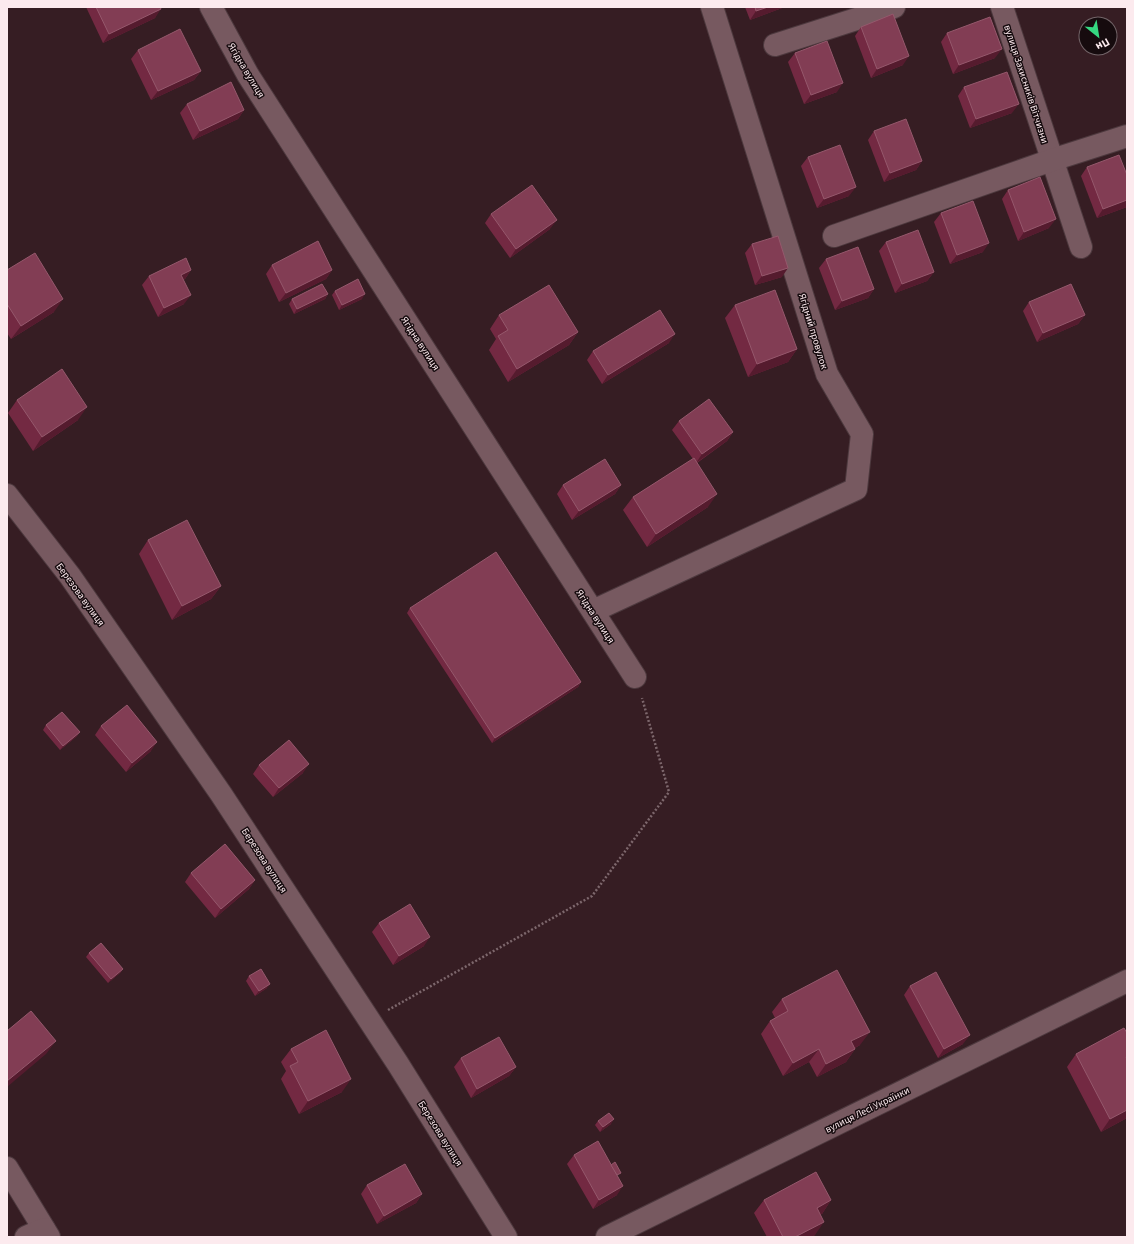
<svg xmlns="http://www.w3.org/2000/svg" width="1134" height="1244" font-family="'Source Sans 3',sans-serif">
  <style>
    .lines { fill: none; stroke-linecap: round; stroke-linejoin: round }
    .minor-casing { stroke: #4d393e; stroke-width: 24 }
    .path { stroke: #7d676c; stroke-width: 2.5; stroke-dasharray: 2 2; stroke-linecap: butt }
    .minor { stroke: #775960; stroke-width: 22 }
    .wall { fill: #732942 }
    .shaded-wall { fill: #551b2e }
    .building { fill: #823d54; stroke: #95586c }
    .labels { text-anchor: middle; stroke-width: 3; stroke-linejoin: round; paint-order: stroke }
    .street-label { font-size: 10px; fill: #fceaee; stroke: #160b0e }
  </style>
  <rect width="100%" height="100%" fill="#361d23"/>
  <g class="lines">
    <!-- minor casing -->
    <g class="minor-casing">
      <g id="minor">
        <path d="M211,7L248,75L635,677"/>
        <path d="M1002,7L1081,247"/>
        <path d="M775,45L894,7"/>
        <path d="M834,236L1052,160L1127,136"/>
        <path d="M7,495L70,576L221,794L398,1064L506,1237"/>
        <path d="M593,611L856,489L862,434L827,374L712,7"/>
        <path d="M7,1168L49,1237"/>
        <path d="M26,1237L44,1229"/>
        <path d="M607,1237L1127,981"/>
      </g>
    </g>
    <!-- path -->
    <path class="path" d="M388,1010L592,896L669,792L642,698"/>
    <!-- minor -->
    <use href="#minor" class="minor"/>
  </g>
  <!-- wall -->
  <g class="wall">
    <path d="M86,7H160L155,18L103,43Z"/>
    <path d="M745,7H783L782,8L750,20Z"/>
    <path d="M861,27L903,65L871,78L855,36Z"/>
    <path d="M947,33L995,58L953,74L941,42Z"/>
    <path d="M138,50L201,71L194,80L151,100L131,59Z"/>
    <path d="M795,53L837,92L804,104L788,62Z"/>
    <path d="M964,87L1012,113L970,128L958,96Z"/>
    <path d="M187,104L244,110L238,119L193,140L180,113Z"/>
    <path d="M874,131L922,161L916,170L884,182L868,140Z"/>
    <path d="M808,157L849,196L817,208L801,166Z"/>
    <path d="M1087,167L1127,207L1097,218L1081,176Z"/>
    <path d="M1008,190L1049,228L1018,241L1002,199Z"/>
    <path d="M941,213L983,252L950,264L934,222Z"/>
    <path d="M491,214L550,229L510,258L485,223Z"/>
    <path d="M886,242L934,272L927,281L895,293L879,251Z"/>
    <path d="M752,244L782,277L755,285L745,253Z"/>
    <path d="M826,259L874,289L868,298L835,310L819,268Z"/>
    <path d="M272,265L332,270L326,279L279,302L266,274Z"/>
    <path d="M7,270L54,312L11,339L7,333Z"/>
    <path d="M191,270L185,279L183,280L184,304L158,317L142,285L149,276Z"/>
    <path d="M335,291L362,299L339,310L332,295Z"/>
    <path d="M328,294L325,299L294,314L289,304L292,299Z"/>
    <path d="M1029,302L1085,315L1078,324L1037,342L1023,311Z"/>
    <path d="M735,305L797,349L788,362L748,377L725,318Z"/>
    <path d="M499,315L578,332L569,345L508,382L489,350L496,339L490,329Z"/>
    <path d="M669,343L602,384L587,360L593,351Z"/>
    <path d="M17,400L78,420L33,451L8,413Z"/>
    <path d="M679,421L733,432L727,441L697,463L708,507L647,547L623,510L633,497L693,459L672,430Z"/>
    <path d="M563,485H621L615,494L572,520L557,494Z"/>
    <path d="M148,540L221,586L211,599L172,620L139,554Z"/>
    <path d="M410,608L581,682L578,687L492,743L407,613Z"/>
    <path d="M46,725L80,732L76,737L60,750L43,730Z"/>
    <path d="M101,726L151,751L126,772L95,735Z"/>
    <path d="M259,765L303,773L273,797L253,774Z"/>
    <path d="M191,873L255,880L249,889L215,918L185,882Z"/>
    <path d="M379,923L424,946L393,965L372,932Z"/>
    <path d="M89,953L123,969L120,973L108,983L86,957Z"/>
    <path d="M249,976L267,988L255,996L246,981Z"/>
    <path d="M910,986L963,1044L938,1058L904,995Z"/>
    <path d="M782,999L860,1045L855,1048V1049L846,1062L817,1077L809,1062L783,1076L761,1034L770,1021L775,1018L772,1012Z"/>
    <path d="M291,1049L342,1092L299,1114L281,1079L286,1071L281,1062Z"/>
    <path d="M1076,1054L1127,1118L1101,1132L1067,1067Z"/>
    <path d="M461,1058L516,1067L509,1076L471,1098L454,1067Z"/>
    <path d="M598,1121L611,1124L600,1132L595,1125Z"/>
    <path d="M574,1155L618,1177L617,1195L593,1209L567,1164Z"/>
    <path d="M367,1185L422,1194L416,1203L377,1224L361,1194Z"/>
    <path d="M764,1200H831L822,1214H820L815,1235L811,1237H767L754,1213Z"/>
  </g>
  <!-- shaded-wall -->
  <g class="shaded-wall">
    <path d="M768,7H783L782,8L750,20L756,11Z"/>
    <path d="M161,9L155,18L103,43L109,34Z"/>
    <path d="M1002,49L995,58L953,74L959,65Z"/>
    <path d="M909,56L903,65L871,78L877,69Z"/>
    <path d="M201,71L194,80L151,100L158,91Z"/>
    <path d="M843,83L837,92L804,104L811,95Z"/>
    <path d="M1019,104L1012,113L970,128L976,119Z"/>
    <path d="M244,110L238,119L193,140L200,131Z"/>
    <path d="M922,161L916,170L884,182L890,173Z"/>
    <path d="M856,187L849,196L817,208L824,199Z"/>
    <path d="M1127,200V207L1097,218L1103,209Z"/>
    <path d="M1056,219L1049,228L1018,241L1024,232Z"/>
    <path d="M557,220L550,229L510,258L516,249Z"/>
    <path d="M989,243L983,252L950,264L957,255Z"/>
    <path d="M788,268L782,277L755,285L762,276Z"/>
    <path d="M191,270L185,279L175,284L181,275Z"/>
    <path d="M332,270L326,279L279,302L286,293Z"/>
    <path d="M934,272L927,281L895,293L902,284Z"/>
    <path d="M874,289L868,298L835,310L842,301Z"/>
    <path d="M328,294L325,299L294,314L297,309Z"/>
    <path d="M365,294L362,299L339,310L342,305Z"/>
    <path d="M191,295L184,304L158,317L164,308Z"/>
    <path d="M63,299L54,312L11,339L21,326Z"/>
    <path d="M1085,315L1078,324L1037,342L1043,333Z"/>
    <path d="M578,332L569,345L508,382L517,369Z"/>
    <path d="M675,334L669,343L602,384L608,375Z"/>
    <path d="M797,349L788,362L748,377L757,364Z"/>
    <path d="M87,407L78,420L33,451L42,437Z"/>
    <path d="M733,432L727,441L696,463L702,454Z"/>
    <path d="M621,485L615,494L572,520L579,511Z"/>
    <path d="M717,494L708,507L647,547L656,534Z"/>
    <path d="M221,586L211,599L172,620L182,606Z"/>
    <path d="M581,682L578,687L492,743L495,738Z"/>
    <path d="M80,732L76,737L60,750L63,746Z"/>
    <path d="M157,742L151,751L126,772L132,763Z"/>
    <path d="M309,764L303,773L273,797L279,788Z"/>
    <path d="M255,880L249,889L215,918L221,909Z"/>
    <path d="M430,937L424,946L393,965L399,956Z"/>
    <path d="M123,969L120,973L108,983L111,979Z"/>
    <path d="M270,984L267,988L255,996L259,991Z"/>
    <path d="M870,1032L860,1045L842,1055L851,1041Z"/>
    <path d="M970,1035L963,1044L938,1058L944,1049Z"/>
    <path d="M56,1041L46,1054L7,1087V1081Z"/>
    <path d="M819,1049L809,1062L783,1076L793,1063Z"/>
    <path d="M855,1049L846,1062L817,1077L826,1064Z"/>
    <path d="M516,1067L509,1076L471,1098L477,1089Z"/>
    <path d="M351,1079L342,1092L299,1114L308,1101Z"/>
    <path d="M1127,1110V1118L1101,1132L1110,1119Z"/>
    <path d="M614,1119L611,1124L600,1132L603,1127Z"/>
    <path d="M623,1186L617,1195L593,1209L599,1200Z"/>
    <path d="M422,1194L416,1203L377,1224L384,1216Z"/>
    <path d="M831,1200L822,1214L808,1221L817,1208Z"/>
    <path d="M824,1222L815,1235L811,1237H795Z"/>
  </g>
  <!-- building -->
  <g class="building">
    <path d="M96,7H160L161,9L109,34Z"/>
    <path d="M755,7H768L756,11Z"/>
    <path d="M893,14L909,56L877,69L861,27Z"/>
    <path d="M990,17L1002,49L959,65L947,33Z"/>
    <path d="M180,29L201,71L158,91L138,50Z"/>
    <path d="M827,41L843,83L811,95L795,53Z"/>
    <path d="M1007,72L1019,104L976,119L964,87Z"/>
    <path d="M231,82L244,110L200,131L187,104Z"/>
    <path d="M906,119L922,161L890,173L874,131Z"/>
    <path d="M840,145L856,187L824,199L808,157Z"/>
    <path d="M1119,155L1127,175V200L1103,209L1087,167Z"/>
    <path d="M1040,177L1056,219L1024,232L1008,190Z"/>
    <path d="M532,185L557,220L516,249L491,214Z"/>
    <path d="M973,201L989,243L957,255L941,213Z"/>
    <path d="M918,230L934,272L902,284L886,242Z"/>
    <path d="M778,236L788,268L762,276L752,244Z"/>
    <path d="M318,241L332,270L286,293L272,265Z"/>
    <path d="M858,247L874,289L842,301L826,259Z"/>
    <path d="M35,253L63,299L21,326L7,304V270Z"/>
    <path d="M186,258L191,270L181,275L191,295L164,308L149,276Z"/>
    <path d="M358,279L365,294L342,305L335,291Z"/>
    <path d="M322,284L328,294L297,309L292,299Z"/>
    <path d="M1071,284L1085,315L1043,333L1029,302Z"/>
    <path d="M549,285L578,332L517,369L498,336L508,330L499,315Z"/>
    <path d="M775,290L797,349L757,364L735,305Z"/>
    <path d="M660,310L675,334L608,375L593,351Z"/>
    <path d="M62,369L87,407L42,437L17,400Z"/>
    <path d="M709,399L733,432L702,454L679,421Z"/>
    <path d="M694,458L717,494L656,534L633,497Z"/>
    <path d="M605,459L621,485L579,511L563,485Z"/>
    <path d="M187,520L221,586L182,606L148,540Z"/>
    <path d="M496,552L581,682L495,738L410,608Z"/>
    <path d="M127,705L157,742L132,763L101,726Z"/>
    <path d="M62,712L80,732L63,746L46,725Z"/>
    <path d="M289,740L309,764L279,788L259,765Z"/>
    <path d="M225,844L255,880L221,909L191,873Z"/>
    <path d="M410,904L430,937L399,956L379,923Z"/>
    <path d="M101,943L123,969L111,979L89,953Z"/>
    <path d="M261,969L270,984L259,991L249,976Z"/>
    <path d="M837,970L870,1032L851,1041L855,1049L826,1064L819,1049L793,1063L770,1021L788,1011L782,999Z"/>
    <path d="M936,972L970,1035L944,1049L910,986Z"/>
    <path d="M31,1011L56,1041L7,1081V1031Z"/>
    <path d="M1124,1028L1127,1033V1056L1126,1057L1127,1059V1110L1110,1119L1076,1054Z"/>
    <path d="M326,1030L351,1079L308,1101L290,1066L298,1062L291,1049Z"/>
    <path d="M499,1037L516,1067L477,1089L461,1058Z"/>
    <path d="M609,1113L614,1119L603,1127L598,1121Z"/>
    <path d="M598,1141L623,1186L599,1200L574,1155Z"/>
    <path d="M615,1162L621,1173L617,1175L611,1165Z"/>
    <path d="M405,1164L422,1194L384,1216L367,1185Z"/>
    <path d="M816,1172L831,1200L817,1208L824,1222L795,1237H783L764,1200Z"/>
  </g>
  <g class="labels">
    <!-- street labels -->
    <g class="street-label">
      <text transform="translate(247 70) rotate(59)" y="4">Ягідна вулиця</text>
      <text transform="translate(1027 84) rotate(72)" y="4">вулиця Захисників Вітчизни</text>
      <text transform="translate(814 331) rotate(73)" y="4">Ягідний провулок</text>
      <text transform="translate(421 343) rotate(57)" y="4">Ягідна вулиця</text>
      <text transform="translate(81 594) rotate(54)" y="4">Березова вулиця</text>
      <text transform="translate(596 616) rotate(57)" y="4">Ягідна вулиця</text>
      <text transform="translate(265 860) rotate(57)" y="4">Березова вулиця</text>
      <text transform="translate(867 1109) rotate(-26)" y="4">вулиця Лесі Українки</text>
      <text transform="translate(441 1133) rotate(58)" y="4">Березова вулиця</text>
    </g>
  </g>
  <!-- border -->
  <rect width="1134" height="1244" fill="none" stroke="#fceaee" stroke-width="16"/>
  <!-- north arrow -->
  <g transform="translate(1098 36) rotate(150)"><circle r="19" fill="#160b0e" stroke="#726468"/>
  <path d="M0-3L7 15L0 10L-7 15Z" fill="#35d881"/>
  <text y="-6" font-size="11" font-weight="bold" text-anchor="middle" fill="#fceaee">Пн</text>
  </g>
</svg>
